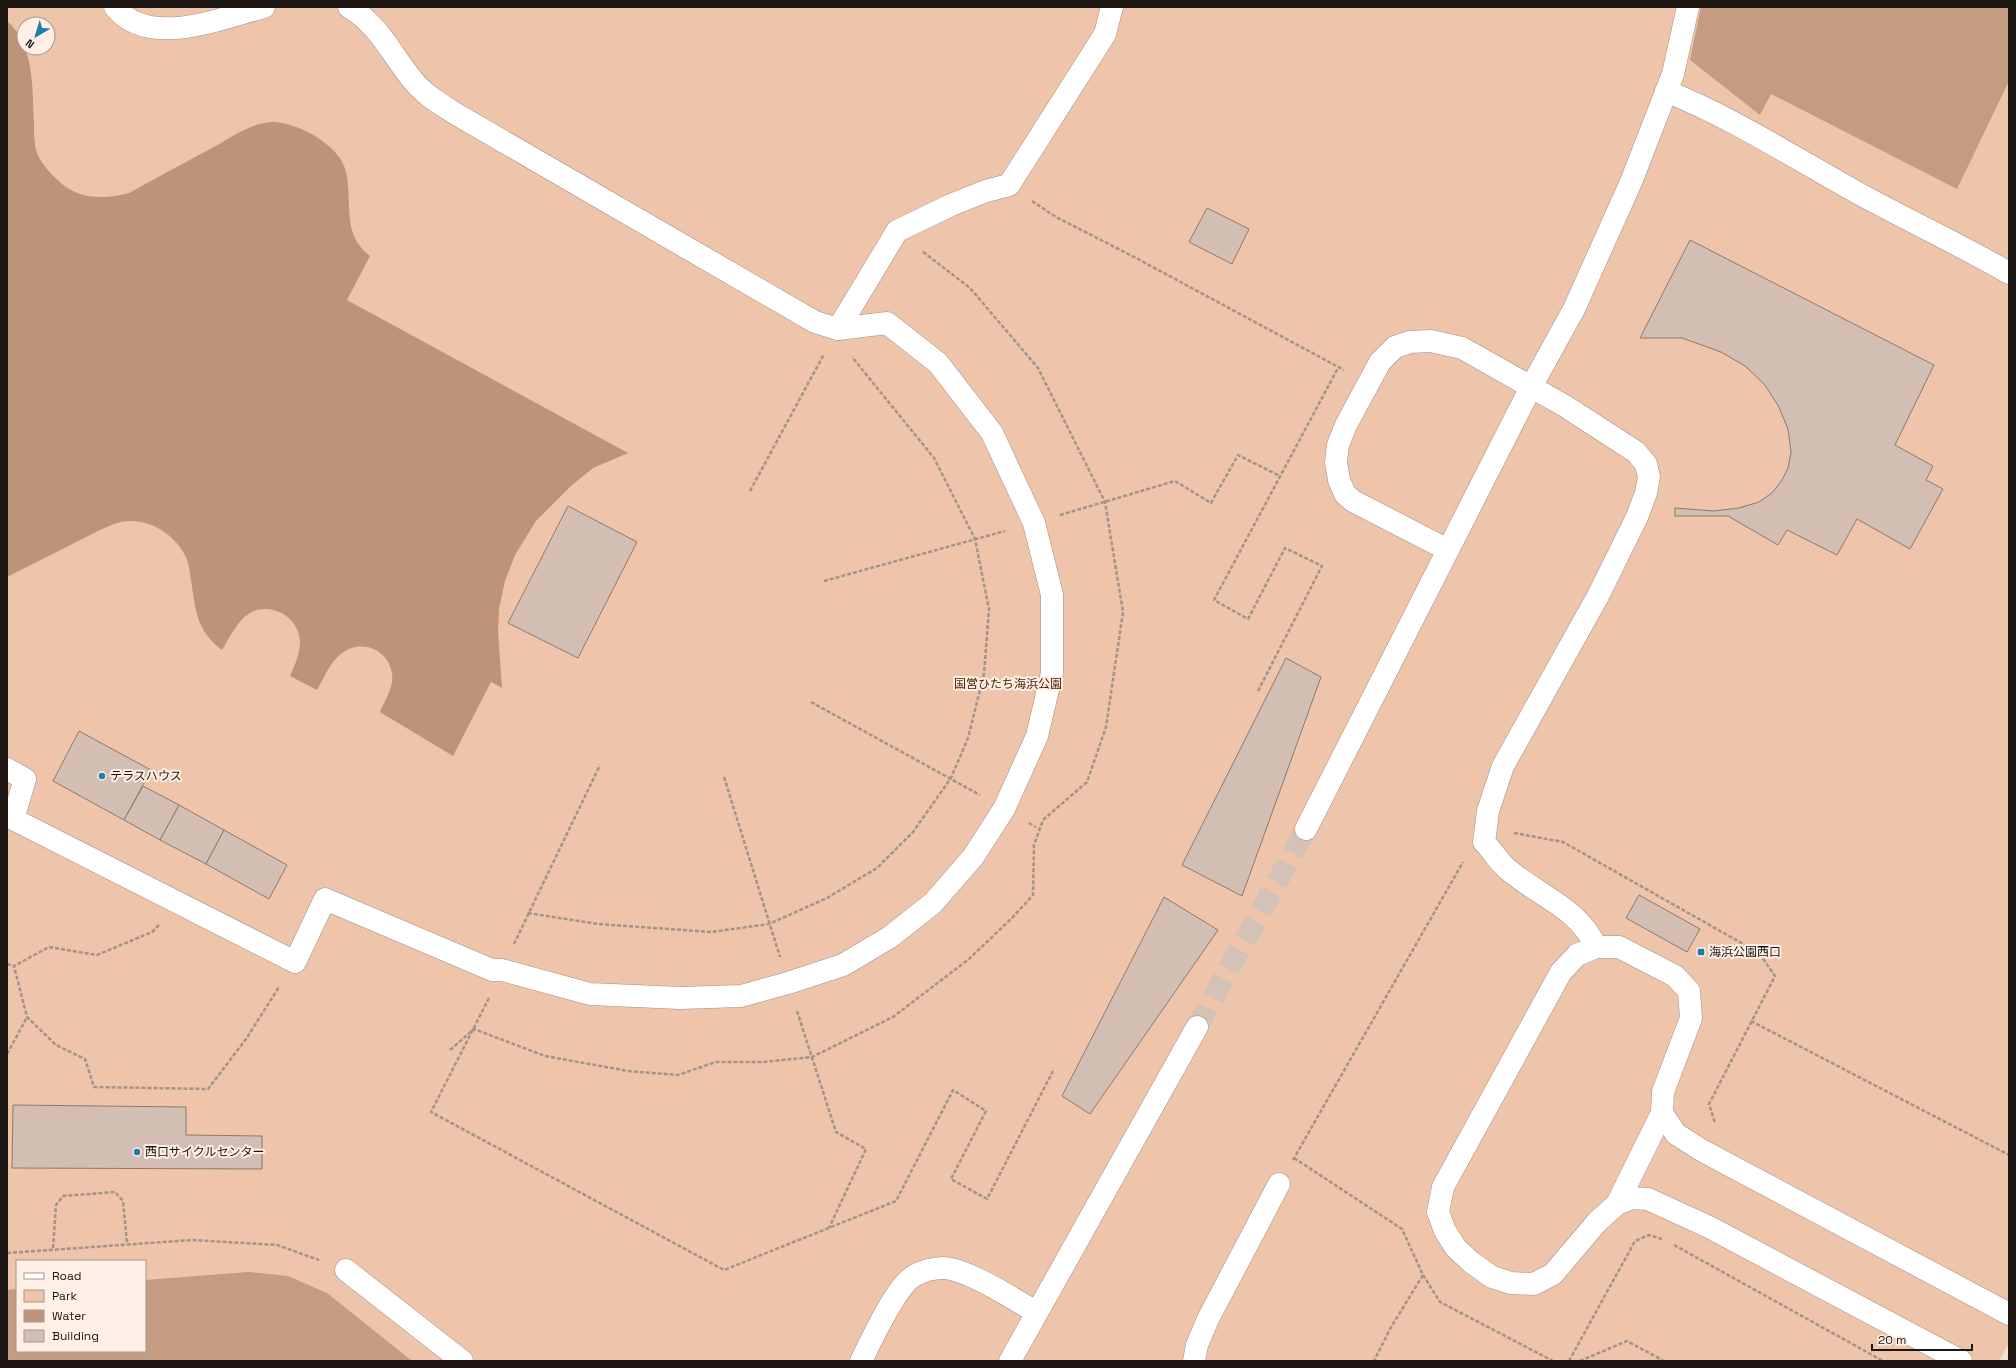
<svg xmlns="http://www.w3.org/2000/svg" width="2016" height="1368" font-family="'Space Grotesk','Noto Sans JP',sans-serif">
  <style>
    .green { fill: #eec4aa; fill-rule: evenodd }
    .forest { fill: #c49c82 }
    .water { fill: #bc947a }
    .building { fill: #d2beb2; stroke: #8c7a6f }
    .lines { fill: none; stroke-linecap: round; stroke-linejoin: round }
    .minor-tunnel { stroke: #d4c2b7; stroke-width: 22; stroke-dasharray: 22 11; stroke-linecap: butt }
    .minor-casing { stroke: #a39085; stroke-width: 23 }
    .path { stroke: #a3948a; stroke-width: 2.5; stroke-dasharray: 4 2; stroke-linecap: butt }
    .minor { stroke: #fff; stroke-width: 22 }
    .poi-dot { fill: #1e7eaa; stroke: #ffefe5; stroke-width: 1.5 }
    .labels { text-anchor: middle; stroke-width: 4; stroke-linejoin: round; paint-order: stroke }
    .park-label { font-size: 12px; fill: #441d00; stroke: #ffefe5 }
    .poi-label { font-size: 12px; fill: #1c1511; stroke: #ffefe5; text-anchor: start }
  </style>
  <rect width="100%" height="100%" fill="#f5e1d4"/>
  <!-- green -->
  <path class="green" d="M7,7H2009V1343L1999,1361H7ZM24,24H48V48H24ZM17,1261H145V1351H17Z"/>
  <!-- forest -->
  <g class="forest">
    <path d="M1701,7H2009V81L1957,189L1771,94L1760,115L1690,60Z"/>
    <path d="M249,1272L288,1276L327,1293L412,1361H7V1290L17,1289V1351H145V1280Z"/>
  </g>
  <!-- water -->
  <path class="water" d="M7,21C35,46 32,87 34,123C34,133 34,144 37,153C42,165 52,175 62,184C81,200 106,199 129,193C156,178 184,163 212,148C231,138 250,123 272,122C284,121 309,131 318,138C331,147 342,156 346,172C353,203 341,234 370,256L347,300L628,453L593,468L572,485L536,521L515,555L505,581L499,609L498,631L502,688L491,682L453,756L380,712C385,700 394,687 392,674C389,649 360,638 341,654C330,662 324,678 317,690L290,676C295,665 300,654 300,641C299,617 271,601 250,613C237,621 230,637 222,650C196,630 196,611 191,580C190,574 189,565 187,559C177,537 154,520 129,521C119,521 109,526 100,530L7,577Z"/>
  <!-- building -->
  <g class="building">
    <path d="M1207,208L1249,229L1232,264L1189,242Z"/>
    <path d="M1690,240L1934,365L1895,445L1933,466L1926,480L1943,489L1910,549L1857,519L1837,555L1787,530L1778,545L1728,516H1675V508L1714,511L1739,508L1759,502L1773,492L1782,480L1788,468L1791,452L1788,429L1778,405L1764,384L1745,366L1721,352L1682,338H1640Z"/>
    <path d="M568,506L637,542L578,658L508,623Z"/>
    <path d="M1286,658L1321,677L1242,896L1182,865Z"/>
    <path d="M79,731L151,770L124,820L53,781Z"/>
    <path d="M143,786L179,805L160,840L124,820Z"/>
    <path d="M179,805L224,830L206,864L160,840Z"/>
    <path d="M224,830L287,865L269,899L206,864Z"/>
    <path d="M1639,895L1700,929L1687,952L1626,918Z"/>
    <path d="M1164,897L1218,930L1090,1114L1062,1096Z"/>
    <path d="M13,1105L186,1107V1135L262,1136V1169L12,1168Z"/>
  </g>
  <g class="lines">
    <!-- minor-tunnel -->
    <path class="minor-tunnel" d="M1197,1027L1306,829"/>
    <!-- minor casing -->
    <g class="minor-casing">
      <g id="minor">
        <path d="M115,7C149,49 221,18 264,7"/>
        <path d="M1666,91C1733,118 1793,157 1856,192C1907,220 1959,244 2009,273"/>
        <path d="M838,329L897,231L951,205L986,191L1009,185L1105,34L1112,7"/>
        <path d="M1448,550L1353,501L1345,494L1339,480L1336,462L1338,445L1346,425L1380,362L1395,347L1410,342L1431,341L1462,348L1565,406L1636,452L1646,464L1649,477L1646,493L1637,517L1598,596L1503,766L1488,811L1484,842C1491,849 1497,859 1504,866C1535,895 1578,906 1596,947"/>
        <path d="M7,769L25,779L13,819L295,962L325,899L492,970H502L590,994L680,998L741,996L788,983L843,965L890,937L933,903L973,857L1004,809L1037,736L1052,673V595L1034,523L992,433L938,363L887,323L838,329L815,322L456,114C439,103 423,94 411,78C391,53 378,24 349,7"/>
        <path d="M1306,829L1531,387L1574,309L1631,182L1673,74L1688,7"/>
        <path d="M1662,1113L1676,1134L1703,1151L2009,1314"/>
        <path d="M1617,1204L1662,1113L1663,1092L1691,1018L1689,991L1675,976L1619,947H1596L1577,955L1561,972L1443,1187L1438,1212L1445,1231L1456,1248L1471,1262L1492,1277L1511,1283L1534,1284L1553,1274L1597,1222L1617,1204L1632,1198L1648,1199L1709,1227L1961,1361"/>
        <path d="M346,1270L462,1361"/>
        <path d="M861,1361C871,1341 896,1286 914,1276C922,1271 934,1268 943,1268C966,1268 1015,1300 1036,1312"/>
        <path d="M1010,1361L1197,1027"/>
        <path d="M1194,1361L1197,1345L1208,1319L1279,1184"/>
      </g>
    </g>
    <!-- path -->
    <g class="path">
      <path d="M1032,201L1056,217L1136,258L1344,370"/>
      <path d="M750,491L824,354"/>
      <path d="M1060,515L1175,481L1211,503L1238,455L1280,476"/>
      <path d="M824,581L1005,531"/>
      <path d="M1258,691L1322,566L1285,548L1248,619L1214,600L1338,368"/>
      <path d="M811,702L980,795"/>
      <path d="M724,777L780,957"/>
      <path d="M1029,823L1036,827"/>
      <path d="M1514,833L1563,842L1759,953L1775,976L1709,1104L1715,1123"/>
      <path d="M528,913L598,924L711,932L769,924L827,898L877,868L913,832L951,778L968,738L984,674L989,609L975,539L934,458L852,357"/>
      <path d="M159,925L152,932L97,955L49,947L14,966L27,1017L56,1045L85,1059L94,1087L208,1089L246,1039L279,987"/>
      <path d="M514,944L600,765"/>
      <path d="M7,964L14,966"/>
      <path d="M489,998L431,1112L724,1270L896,1201L953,1090L986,1111L951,1179L987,1199L1053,1071"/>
      <path d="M797,1011L836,1132L866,1149L829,1228"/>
      <path d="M1751,1021L2009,1155"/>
      <path d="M450,1050L474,1029L545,1056L628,1071L678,1075L716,1062H763L812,1057L893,1017L969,959L1012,918L1033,895L1034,845L1043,820L1087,782L1106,727L1123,612L1105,502L1038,368L970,288L922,251"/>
      <path d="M7,1054L27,1017"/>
      <path d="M1294,1158L1402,1229L1423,1275L1390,1329L1374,1361"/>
      <path d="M1293,1160L1463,862"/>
      <path d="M1674,1245L1883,1361"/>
      <path d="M53,1248L56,1205L63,1196L115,1192L123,1201L127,1243"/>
      <path d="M7,1253L192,1240L277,1245L319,1260"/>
      <path d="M1423,1275L1440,1302L1553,1361"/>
      <path d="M1569,1361L1635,1241L1649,1235L1662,1239"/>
      <path d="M1580,1361L1627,1341L1664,1361"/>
    </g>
    <!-- minor -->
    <use href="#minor" class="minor"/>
  </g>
  <!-- markers -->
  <g class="poi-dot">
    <circle cx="102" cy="776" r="4"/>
    <rect x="1697" y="948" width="8" height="8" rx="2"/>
    <circle cx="137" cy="1152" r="4"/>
  </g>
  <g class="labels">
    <!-- park labels -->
    <g class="park-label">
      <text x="1008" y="688">国営ひたち海浜公園</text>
    </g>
    <!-- poi labels -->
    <g class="poi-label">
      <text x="110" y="780">テラスハウス</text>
      <text x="1709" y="956">海浜公園西口</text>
      <text x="145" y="1156">西口サイクルセンター</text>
    </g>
  </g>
  <!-- border -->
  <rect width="2016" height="1368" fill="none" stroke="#1c1511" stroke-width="16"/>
  <!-- legend -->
  <rect x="16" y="1260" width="130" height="92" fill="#ffefe5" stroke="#a49890"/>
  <rect x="24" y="1273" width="20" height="6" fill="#ffffff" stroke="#a49890"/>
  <text x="52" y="1280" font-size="12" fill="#1c1511">Road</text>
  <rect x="24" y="1290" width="20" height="12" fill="#eec4aa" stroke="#a49890"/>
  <text x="52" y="1300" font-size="12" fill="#1c1511">Park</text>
  <rect x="24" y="1310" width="20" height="12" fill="#bc947a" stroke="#a49890"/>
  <text x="52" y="1320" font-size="12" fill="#1c1511">Water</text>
  <rect x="24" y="1330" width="20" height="12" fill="#d2beb2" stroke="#a49890"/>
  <text x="52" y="1340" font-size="12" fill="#1c1511">Building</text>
  <!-- north arrow -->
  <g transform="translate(36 36) rotate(218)"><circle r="19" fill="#ffefe5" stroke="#a49890"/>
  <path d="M0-3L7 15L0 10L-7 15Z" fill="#1e7eaa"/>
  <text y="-6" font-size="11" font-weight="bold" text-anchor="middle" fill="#1c1511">N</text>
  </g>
  <!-- scale -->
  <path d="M1872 1344v6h100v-6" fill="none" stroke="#1c1511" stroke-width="2"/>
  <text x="1878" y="1344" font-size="12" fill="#1c1511" stroke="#ffefe5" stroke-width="3" paint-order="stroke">20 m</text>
</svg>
